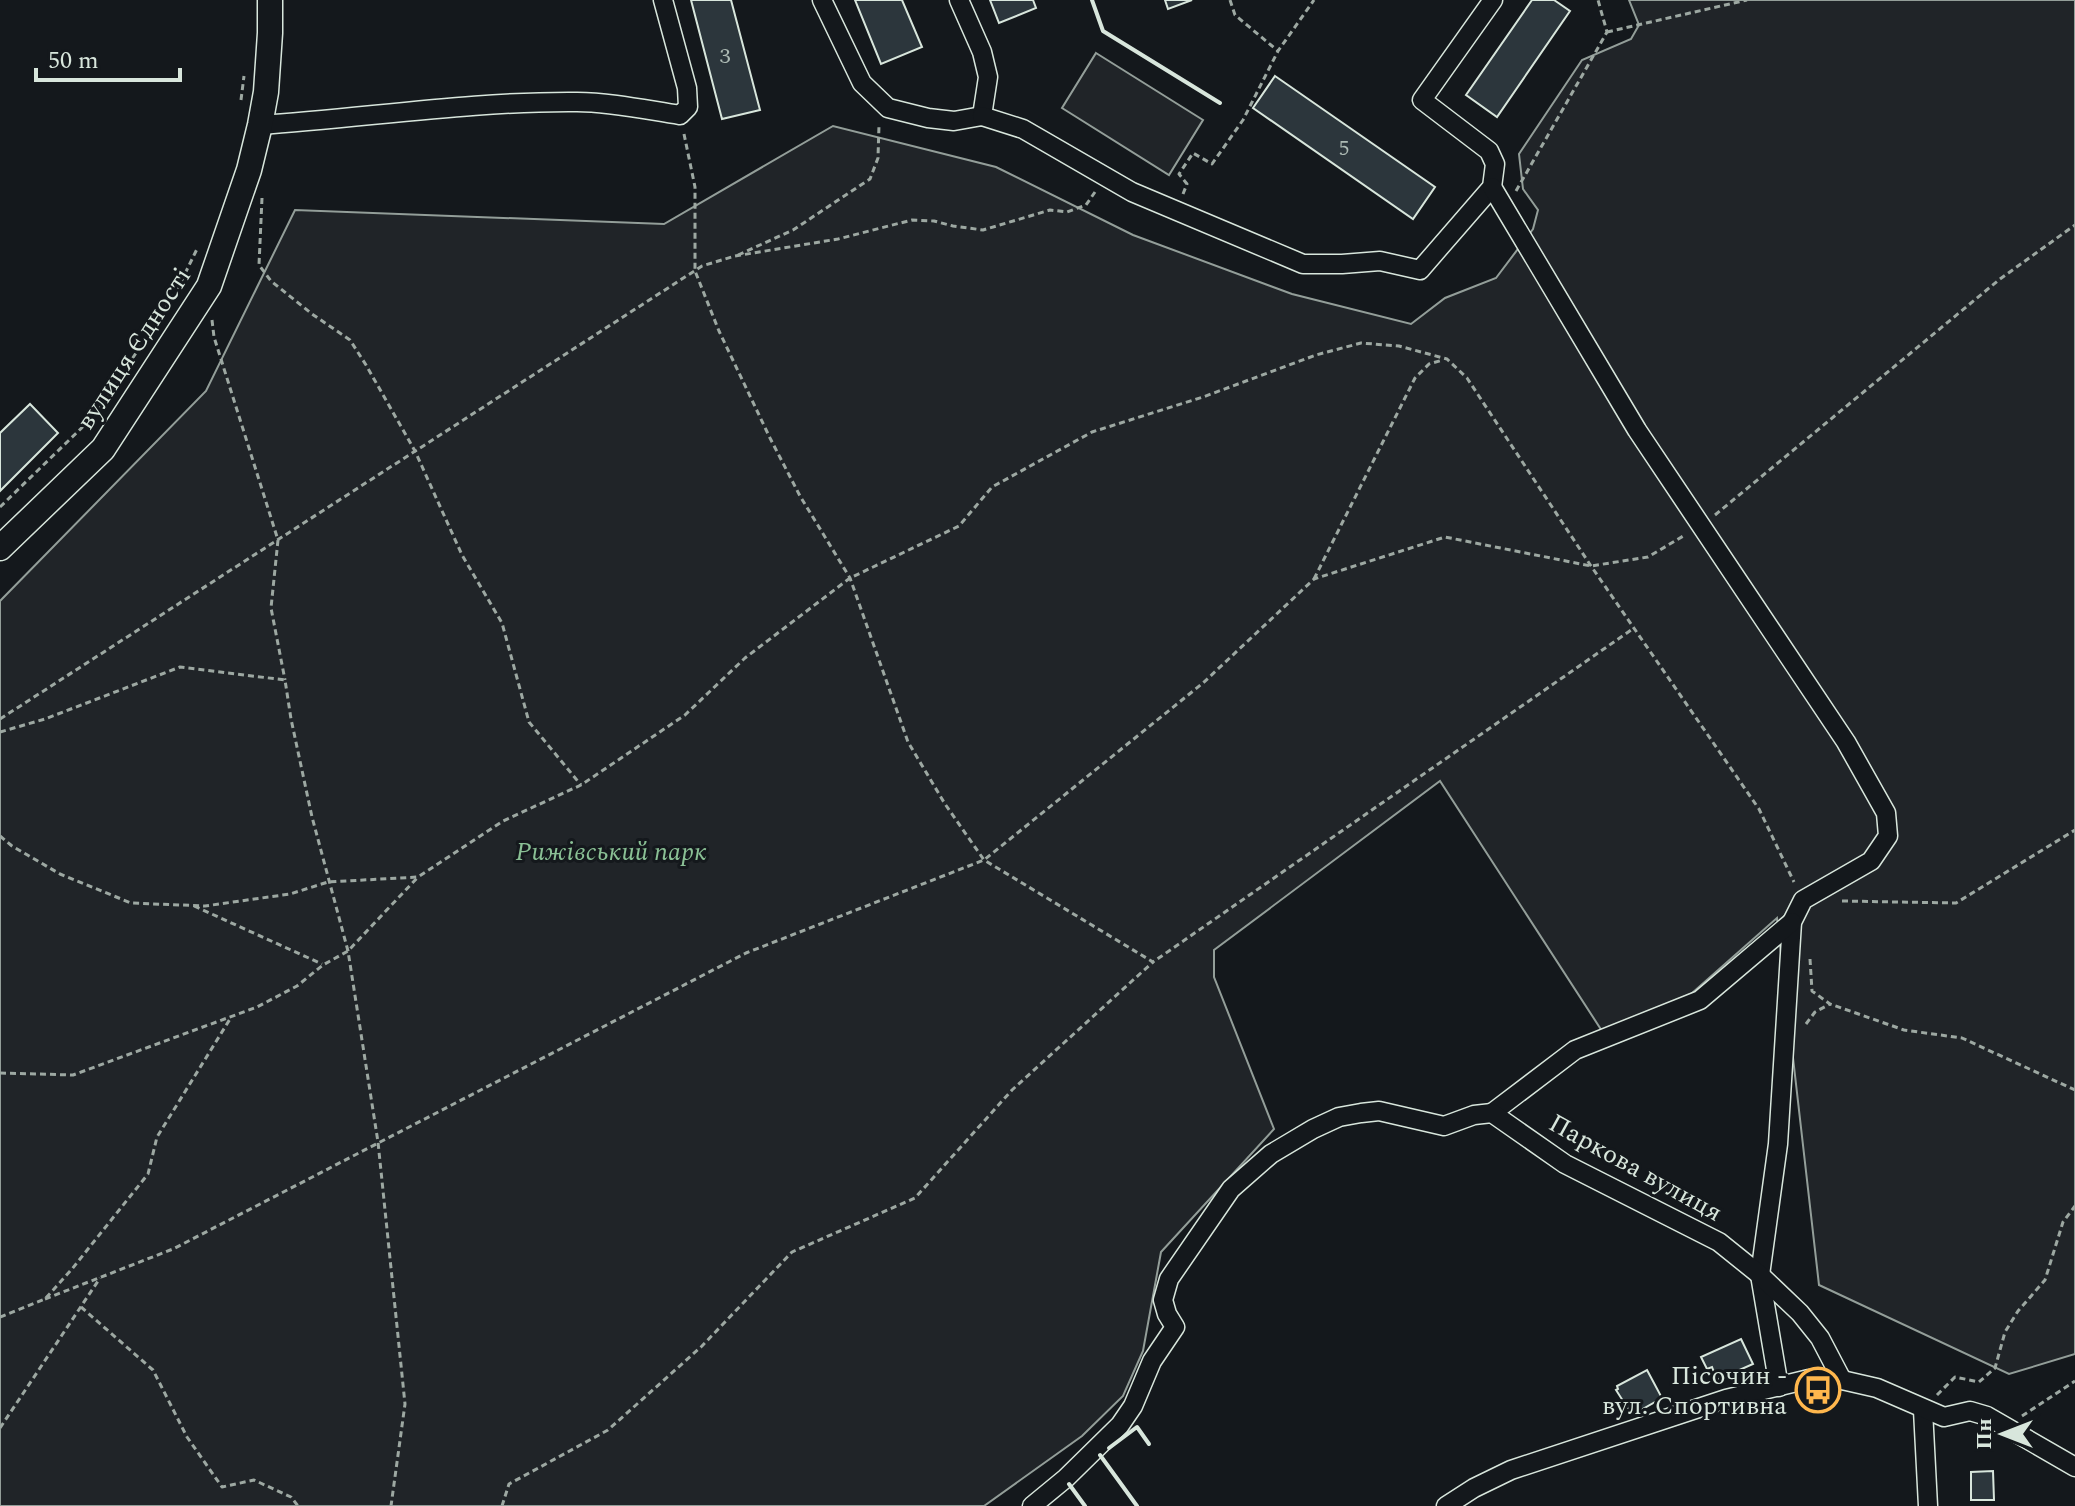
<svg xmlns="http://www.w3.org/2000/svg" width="2075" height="1506" font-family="Spectral,serif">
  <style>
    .green { fill: #202428; stroke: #939e99; stroke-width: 2 }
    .building { fill: #2c363c; stroke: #d8e6dc; stroke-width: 2 }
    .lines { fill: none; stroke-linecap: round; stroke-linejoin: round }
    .street-casing { stroke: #d8e6dc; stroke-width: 21 }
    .secondary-casing { stroke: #d8e6dc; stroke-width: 27 }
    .path { stroke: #9da8a2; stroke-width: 3; stroke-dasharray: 6 4; stroke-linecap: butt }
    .street { stroke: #14181c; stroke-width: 18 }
    .secondary { stroke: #14181c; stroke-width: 24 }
    .wall { stroke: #d8e6dc; stroke-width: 4 }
    .labels { text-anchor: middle; stroke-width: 6; stroke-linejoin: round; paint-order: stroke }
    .number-label { font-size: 22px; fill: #adbab4 }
    .street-label { font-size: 26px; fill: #d8e6dc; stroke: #14181c }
    .park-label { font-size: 26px; font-style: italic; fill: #8ac095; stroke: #14181c }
    .poi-label { font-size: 26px; fill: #d8e6dc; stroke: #14181c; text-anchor: end }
  </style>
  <rect width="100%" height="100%" fill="#14181c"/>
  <!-- green -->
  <g class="green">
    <path d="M1629,0H2075V1354L2009,1374L1819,1285L1777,918L1691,994L1602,1031L1440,781L1214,950V977L1274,1129L1161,1252L1143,1351L1123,1396L1082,1436L984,1506H0V601L206,391L295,210L664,224L833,126L996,167L1133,235L1292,294L1411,324L1445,298L1496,278L1533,229L1538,210L1523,189L1519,154L1582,60L1631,39L1639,25Z"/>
    <path d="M1096,53L1203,120L1169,175L1062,108Z"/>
  </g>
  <!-- building -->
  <g class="building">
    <path d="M691,0H731L760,110L722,119Z"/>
    <path d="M855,0H902L922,47L881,64Z"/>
    <path d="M990,0H1033L1036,8L999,23Z"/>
    <path d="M1165,0H1192L1168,9Z"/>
    <path d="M1532,0H1554L1570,11L1497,117L1466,95Z"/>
    <path d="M1275,76L1435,187L1413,219L1253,108Z"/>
    <path d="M30,404L58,433L0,491V433Z"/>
    <path d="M1741,1339L1753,1364L1717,1380L1712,1367L1707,1369L1701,1357Z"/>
    <path d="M1647,1370L1662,1398L1632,1415L1616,1390L1618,1389L1617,1386Z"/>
    <path d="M1993,1471L1994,1500H1971V1472Z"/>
  </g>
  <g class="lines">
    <!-- street casing -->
    <g class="street-casing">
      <g id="street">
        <path d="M822,0L862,83L888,108L928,118L954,121L982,116"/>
        <path d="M959,0L982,52L988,77L982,116"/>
        <path d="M982,116L1023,129L1132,192L1303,264H1342L1380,261L1420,270L1492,187L1495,164L1489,151L1422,100L1493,0"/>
        <path d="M260,125C366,118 471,101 577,102C611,102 647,110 680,115L688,107L687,88L663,0"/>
        <path d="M1492,187L1637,430L1846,742L1886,813L1888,836L1871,861L1803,900L1792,922L1778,1144L1760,1275L1779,1387"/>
        <path d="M1492,1113L1575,1050L1700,1000L1792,922"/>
        <path d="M1923,1410L1928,1506"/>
        <path d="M1032,1506L1066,1478L1120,1425L1133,1406L1152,1361L1175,1327L1167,1314L1163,1300L1169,1279L1231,1189L1271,1154L1313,1129L1339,1117L1361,1113L1379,1111L1444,1126L1474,1115L1492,1113L1565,1164L1719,1242L1760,1275L1800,1313L1820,1338L1842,1380"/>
        <path d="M1446,1506L1474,1488L1511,1470L1726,1399L1809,1379L1842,1380L1877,1388L1944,1417L1970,1411L1987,1416L2075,1467"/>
      </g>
    </g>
    <!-- secondary casing -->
    <g class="secondary-casing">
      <path id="secondary" d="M0,548L103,449L209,286L249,170L260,125L266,92L270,33V0"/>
    </g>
    <!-- path -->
    <g class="path">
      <path d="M1230,0L1235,15L1278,51"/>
      <path d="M1607,32L1747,0"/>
      <path d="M241,100L244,76"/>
      <path d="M684,134L695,187V271L719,331L770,438L800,496L850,578L908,742L945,804L984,860L1153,962L1634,628"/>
      <path d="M1516,191L1607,32L1598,0"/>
      <path d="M1183,194L1187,184L1179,174L1193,153L1212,164L1243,120L1278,51L1314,0"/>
      <path d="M262,198L259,265L271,281L312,314L350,340L366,365L415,451L462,555L502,623L529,722L581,785"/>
      <path d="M738,255L793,230L870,179L878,158L879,125"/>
      <path d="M212,320L214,337L278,540L271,608L285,680"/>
      <path d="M0,507L96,414L176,292L198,247"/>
      <path d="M1715,515L2000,279L2075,225"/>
      <path d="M1314,579L1415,378L1429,364L1443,360"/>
      <path d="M0,719L702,266L735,256L838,239L912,220L934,221L953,226L983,230L1050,210L1067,212L1086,205L1095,192"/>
      <path d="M0,732L45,719L180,667L285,680L291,719L312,817L348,951L378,1142L405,1404L391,1506"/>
      <path d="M0,836L12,846L60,874L131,903L205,906L290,894L328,882L418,877L503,821L581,785L685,715L745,658L850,578L959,526L992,487L1092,432L1203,397L1316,355L1361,343L1399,346L1447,359L1467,378L1591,566L1759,809L1794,882"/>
      <path d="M1842,901L1956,903L2075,830"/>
      <path d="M194,906L322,964"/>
      <path d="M1810,959L1812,991L1830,1004L1904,1030L1962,1038L2075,1090"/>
      <path d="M1806,1024L1815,1012L1830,1004"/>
      <path d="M0,1073L73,1075L257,1007L297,986L323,965L348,951L418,877"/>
      <path d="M45,1299L173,1249L746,953L984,860L1203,683L1314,579L1445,537L1591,566L1648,557L1685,535"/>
      <path d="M81,1307L153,1370L187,1437L222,1487L254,1480L291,1497L298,1506"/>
      <path d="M0,1317L45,1299L72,1269L148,1174L157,1137L230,1019"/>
      <path d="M1937,1395L1955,1377L1979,1382L1995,1368L2005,1332L2018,1311L2045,1280L2063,1222L2075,1206"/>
      <path d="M2022,1416L2075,1381"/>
      <path d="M0,1428L100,1278"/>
      <path d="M502,1506L509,1484L608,1430L702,1346L792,1252L915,1198L1012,1090L1153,962"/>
    </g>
    <!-- street -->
    <use href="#street" class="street"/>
    <!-- secondary -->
    <use href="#secondary" class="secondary"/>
    <!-- wall -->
    <g class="wall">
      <path d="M1092,0L1103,31L1220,103"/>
      <path d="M1109,1448L1137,1427L1149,1444"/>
      <path d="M1100,1455L1137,1506"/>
      <path d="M1069,1484L1085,1506"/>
    </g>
  </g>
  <!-- icons -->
  <defs>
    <g id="bus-ring" transform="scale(2.3)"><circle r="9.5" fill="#14181c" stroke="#ffb74d" stroke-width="1.5"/><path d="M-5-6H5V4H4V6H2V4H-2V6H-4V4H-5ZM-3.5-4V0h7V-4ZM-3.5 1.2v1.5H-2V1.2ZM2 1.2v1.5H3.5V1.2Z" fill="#ffb74d"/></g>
  </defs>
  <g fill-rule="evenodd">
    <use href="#bus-ring" x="1818" y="1390"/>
  </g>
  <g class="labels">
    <!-- number labels -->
    <g class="number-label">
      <text x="725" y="63">3</text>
      <text x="1344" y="155">5</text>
    </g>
    <!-- street labels -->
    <g class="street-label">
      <text transform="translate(133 348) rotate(-57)" y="9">вулиця Єдності</text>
      <text transform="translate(1636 1167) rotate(29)" y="9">Паркова вулиця</text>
    </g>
    <!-- park labels -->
    <g class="park-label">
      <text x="611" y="860">Рижівський парк</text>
    </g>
    <!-- poi labels -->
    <g class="poi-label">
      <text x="1787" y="1384">Пісочин -<tspan x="1787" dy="30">вул. Спортивна</tspan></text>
    </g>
  </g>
  <!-- north arrow -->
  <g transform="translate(2003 1434) rotate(270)" stroke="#14181c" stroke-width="6" paint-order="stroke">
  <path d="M0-6L14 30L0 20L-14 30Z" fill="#d8e6dc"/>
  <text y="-12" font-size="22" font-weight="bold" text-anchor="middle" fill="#d8e6dc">Пн</text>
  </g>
  <!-- scale -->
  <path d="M36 68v12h144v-12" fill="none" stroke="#d8e6dc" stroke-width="4"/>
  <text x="48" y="68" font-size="24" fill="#d8e6dc" stroke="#14181c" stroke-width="6" paint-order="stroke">50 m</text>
</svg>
